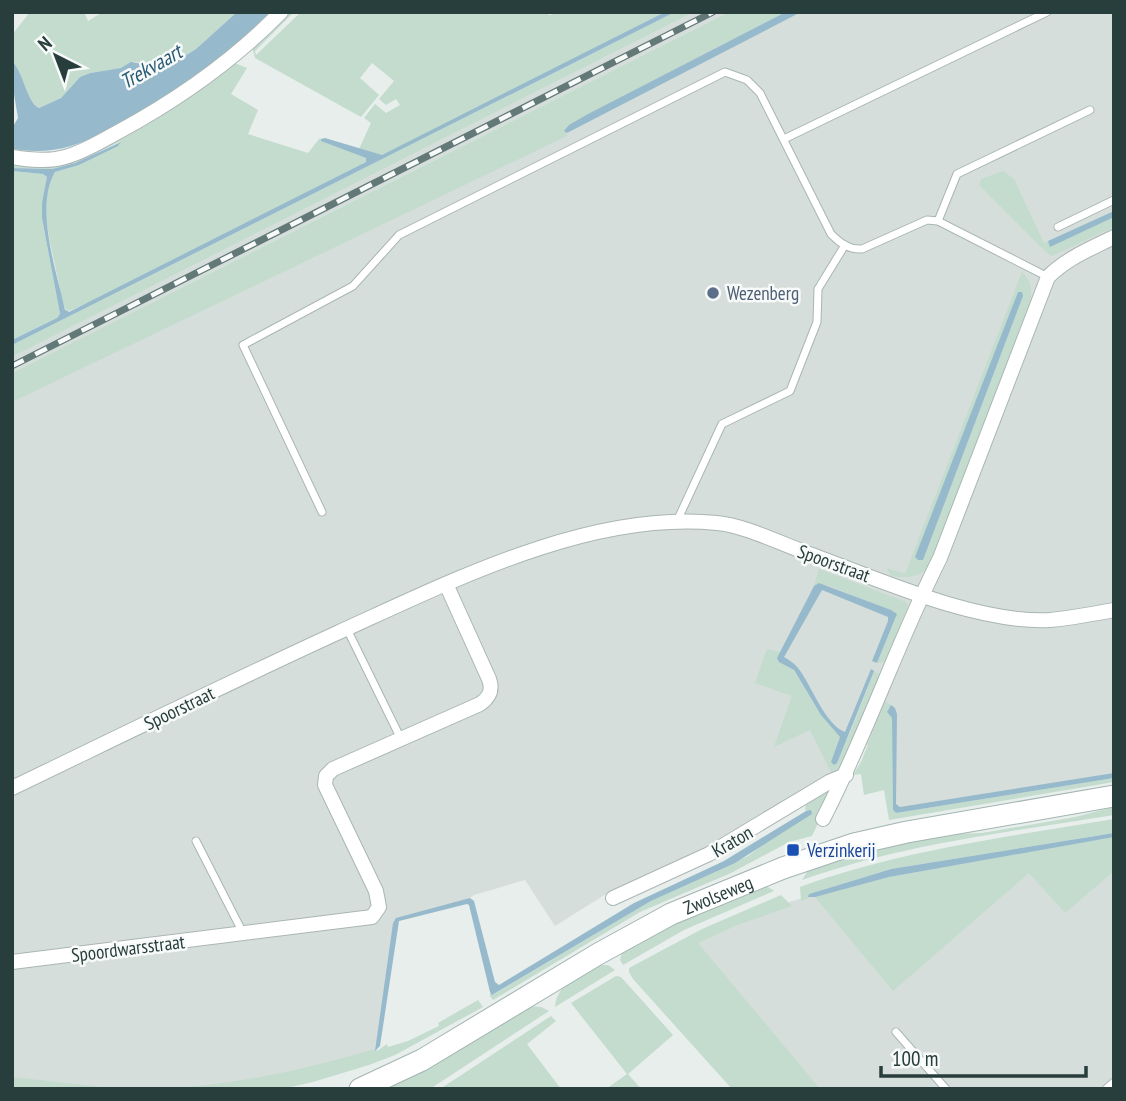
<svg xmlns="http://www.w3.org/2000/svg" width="1126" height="1101" font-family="'PT Sans Narrow',sans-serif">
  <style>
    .built { fill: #d5dedb }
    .green { fill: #c3dcce; fill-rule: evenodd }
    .water { fill: #96bacc }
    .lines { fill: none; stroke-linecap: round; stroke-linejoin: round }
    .service-casing { stroke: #aab6b4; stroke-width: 9 }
    .minor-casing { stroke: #aab6b4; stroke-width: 16 }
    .secondary-casing { stroke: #a3b5b2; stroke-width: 23 }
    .service { stroke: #fff; stroke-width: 7 }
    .minor { stroke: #fff; stroke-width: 14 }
    .secondary { stroke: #fff; stroke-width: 21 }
    .rail-casing { stroke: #627977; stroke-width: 7 }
    .rail { stroke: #f7faf9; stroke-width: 4.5; stroke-dasharray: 13; stroke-linecap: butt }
    .service-dot { fill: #5c6f8a; stroke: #f7faf9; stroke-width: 2.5 }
    .transit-dot { fill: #1a4fb4; stroke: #f7faf9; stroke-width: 2.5 }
    .labels { text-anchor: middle; stroke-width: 5; stroke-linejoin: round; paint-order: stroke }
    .service-label { font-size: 19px; fill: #4e5e75; stroke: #f7faf9; text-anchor: start }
    .street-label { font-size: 19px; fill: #273e3c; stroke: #f7faf9 }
    .transit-label { font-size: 19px; fill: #164399; stroke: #f7faf9; text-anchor: start }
    .water-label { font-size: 21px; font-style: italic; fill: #275a74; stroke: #f7faf9 }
  </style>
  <rect width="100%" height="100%" fill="#e7eeec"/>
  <!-- built -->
  <g class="built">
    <path d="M694,12H729L12,373V357Z"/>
    <path d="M766,12H1114V776L899,811L895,807L876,748L853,739L837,768L827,777L714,845L664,870L606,894L555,926L525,880L474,895L465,901L396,921L376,1053L225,1089H46L12,1083V387Z"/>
    <path d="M1114,836V1089H806L684,946L742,916L881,875Z"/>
  </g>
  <!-- green -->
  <g class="green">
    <path d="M30,12H84L88,21L103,12H237L196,49L180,59L154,66L135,62L121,68L90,73L80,77L61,98L39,108C27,103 24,73 12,61V35Z"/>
    <path d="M287,12H294L255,51L256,55L301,12H540L550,15L559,12H665L382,156L359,149L371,123L364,118L375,104L386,113L400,105L396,99L386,105L379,99L394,81L372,63L360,78L379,95L361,117L255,58L252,47Z"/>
    <path d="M675,12H694L12,357V345Z"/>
    <path d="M729,12H786L588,114L564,131L567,133V136L12,402V373Z"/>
    <path d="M232,62L247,68L231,94L258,110L248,134L308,153L320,138L322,141L366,158V162L106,295L67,312C61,301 60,287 57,275C51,243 37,203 55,172L79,165L120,144L119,142L75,163L52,169L12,168V161L49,163Z"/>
    <path d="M12,171L43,174L47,177L42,218L60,314L57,318L12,340Z"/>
    <path d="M1003,171L1014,179L1044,243L1048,241L1051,246L1114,217V227L1052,256L1046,252L979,185L981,179Z"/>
    <path d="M1022,272C1032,282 1033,292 1029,305L932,561C923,579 908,578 891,576L887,568L905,574ZM1018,292H1022L1023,296L923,560L916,559Z"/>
    <path d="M819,569L906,602L908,606L886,662L877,663L896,618L894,612L830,586L819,583L814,586Z"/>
    <path d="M767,649L780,652L777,658L780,662L793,670L821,715L840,737L831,762L849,736L874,671L880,675L869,706L840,769L832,774L810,730L774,747L792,696L755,683Z"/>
    <path d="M885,701L891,705L887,712L892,718L893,810L896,813L1114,778V782L889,820L884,790L864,795L861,774L853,775L861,762Z"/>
    <path d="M831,787L834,789L812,836L789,842L731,873L640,912L493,1000L490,996V993L494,994L651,901L748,856L808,810L805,811L806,803Z"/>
    <path d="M1114,807V815C1009,832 902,844 802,880L807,872L819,864L891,844L956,834L982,833L1075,817Z"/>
    <path d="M1114,819V833L891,869L809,894V898L801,901L800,887C901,850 1008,837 1114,819Z"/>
    <path d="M1114,837V871L1065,913L1029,873L893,991L815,897L889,877Z"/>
    <path d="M759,886L768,887L774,891L684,930L623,965L620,960L622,953L671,924Z"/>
    <path d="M781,895L792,906L737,925L698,943L820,1089H732L633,979L629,972V968L702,929Z"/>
    <path d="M596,965H608L615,970L555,1007C557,984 578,976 596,965Z"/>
    <path d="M616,976L621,977L673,1035L628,1074L641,1089H606L627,1074L571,1003Z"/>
    <path d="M478,1000L483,1007L395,1055L369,1065L313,1082L282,1089H158C231,1086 304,1070 375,1049L377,1051L387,1044L388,1047L408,1041L439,1026L438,1023Z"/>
    <path d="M528,1006L541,1007L549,1011L430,1089H383Z"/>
    <path d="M551,1016L556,1021L527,1044L561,1089H440Z"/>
    <path d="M12,1077L121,1089H12Z"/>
  </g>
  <!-- water -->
  <g class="water">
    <path d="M237,12H271C228,56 178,92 124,121C107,130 89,141 71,146C52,152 31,152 12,149V128L18,118L12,82V61C24,73 27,103 39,108L61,98L80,77L90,73L121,68L131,62L154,66L180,59L196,49Z"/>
    <path d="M665,12H675L12,345V340L57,318L60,314L42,218V203L47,177L43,174L12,171V168L52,169L75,163L121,142L118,146L79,165L55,172C34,208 57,272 65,310L69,312L366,162V158L321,141V139L325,138L382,155Z"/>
    <path d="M786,12H801L567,133L564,131L569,125L588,114Z"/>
    <path d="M1114,211V217L1050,247L1048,241Z"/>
    <path d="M1018,292H1022L1023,296L923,560H918L915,557Z"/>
    <path d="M819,583L891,610L897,614L877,663L872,661L888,621V617L822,590L784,657C789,660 794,663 798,668C811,684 825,725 845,732L871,669L874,671L837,763L834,765L831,762L840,737L821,715L794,670L779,662L777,658L814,586Z"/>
    <path d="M891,705L895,708L897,714L896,804L900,807L1114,773V778L896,813L893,810L892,718L887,712Z"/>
    <path d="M811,810L812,814L735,863L651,901L492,995L490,992L469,905L467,904L399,921L380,1046L375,1051L393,923L396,918L470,898L474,901L495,982L499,985L634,903L724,861L806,811Z"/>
    <path d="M1114,833V837L889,877L815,897H808L809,894L891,869Z"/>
  </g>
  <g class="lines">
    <!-- service casing -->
    <g class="service-casing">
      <g id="service">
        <path d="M784,139L1047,12"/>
        <path d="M938,221L957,174L1090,110"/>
        <path d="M1058,227L1114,200"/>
        <path d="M322,512L243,345L353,286L399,235L725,72L747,80L760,93L831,234C840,243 849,250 862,249L927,220L938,221L1048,277"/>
        <path d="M677,521L722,424L790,391L817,322L818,289L845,245"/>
        <path d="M347,629L401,739"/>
        <path d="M196,841L243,933"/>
        <path d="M896,1032L946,1089"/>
        <path d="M1106,1089L1114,1082"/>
      </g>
    </g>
    <!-- minor casing -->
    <g class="minor-casing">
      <g id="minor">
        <path d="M12,157C30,160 48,162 65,157C84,152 101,141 118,132C179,99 233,61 281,12"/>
        <path d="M12,788C120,736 228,683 337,633C450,582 590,510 717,523C743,525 782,544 807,553C875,578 977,624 1050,620C1071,618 1093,614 1114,610"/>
        <path d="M823,819C867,734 897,643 940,558L1048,277C1067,258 1090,249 1114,237"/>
        <path d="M613,898L709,854L829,782L846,775"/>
        <path d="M12,962L372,917L379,907L376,891L325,785L326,776L333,769L480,704C490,697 493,690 489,679L446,584"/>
      </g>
    </g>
    <!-- secondary casing -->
    <g class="secondary-casing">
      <g id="secondary">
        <path id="s1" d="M360,1089L422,1060L598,954L671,914L783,868L854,844L907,832L1114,796"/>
      </g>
    </g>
    <!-- service -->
    <use href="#service" class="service"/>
    <!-- minor -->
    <use href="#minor" class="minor"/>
    <!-- secondary -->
    <use href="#secondary" class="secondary"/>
    <!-- rail casing -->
    <g class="rail-casing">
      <path id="rail" d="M12,366L713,12"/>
    </g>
    <!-- rail -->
    <use href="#rail" class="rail"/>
  </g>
  <!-- markers -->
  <circle class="service-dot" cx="713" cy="293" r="7"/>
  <rect class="transit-dot" x="786" y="843" width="14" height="14" rx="3.5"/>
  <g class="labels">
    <!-- service labels -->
    <g class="service-label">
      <text x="727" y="300">Wezenberg</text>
    </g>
    <!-- street labels -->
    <g class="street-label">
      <text transform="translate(834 563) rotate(20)" y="7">Spoorstraat</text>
      <text transform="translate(179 708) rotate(-26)" y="7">Spoorstraat</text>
      <text transform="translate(732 841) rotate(-30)" y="7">Kraton</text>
      <text dy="7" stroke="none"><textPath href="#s1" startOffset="408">Zwolseweg</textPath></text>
      <text transform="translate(128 948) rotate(-7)" y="7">Spoordwarsstraat</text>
    </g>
    <!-- transit labels -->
    <g class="transit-label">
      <text x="807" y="857">Verzinkerij</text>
    </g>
    <!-- water labels -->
    <g class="water-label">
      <text transform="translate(151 67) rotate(-30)" y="7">Trekvaart</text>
    </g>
  </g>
  <!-- border -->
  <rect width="1126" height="1101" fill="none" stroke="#273e3c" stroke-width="28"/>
  <!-- north arrow -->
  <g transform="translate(56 56) rotate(318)" stroke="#f7faf9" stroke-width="5" paint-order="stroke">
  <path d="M0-5L12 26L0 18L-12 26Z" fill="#273e3c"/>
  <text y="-10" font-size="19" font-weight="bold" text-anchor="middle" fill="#273e3c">N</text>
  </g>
  <!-- scale -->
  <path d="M881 1066v10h205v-10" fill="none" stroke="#273e3c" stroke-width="3.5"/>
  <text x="892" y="1066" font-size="21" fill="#273e3c" stroke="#f7faf9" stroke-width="5" paint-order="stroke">100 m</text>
</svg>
